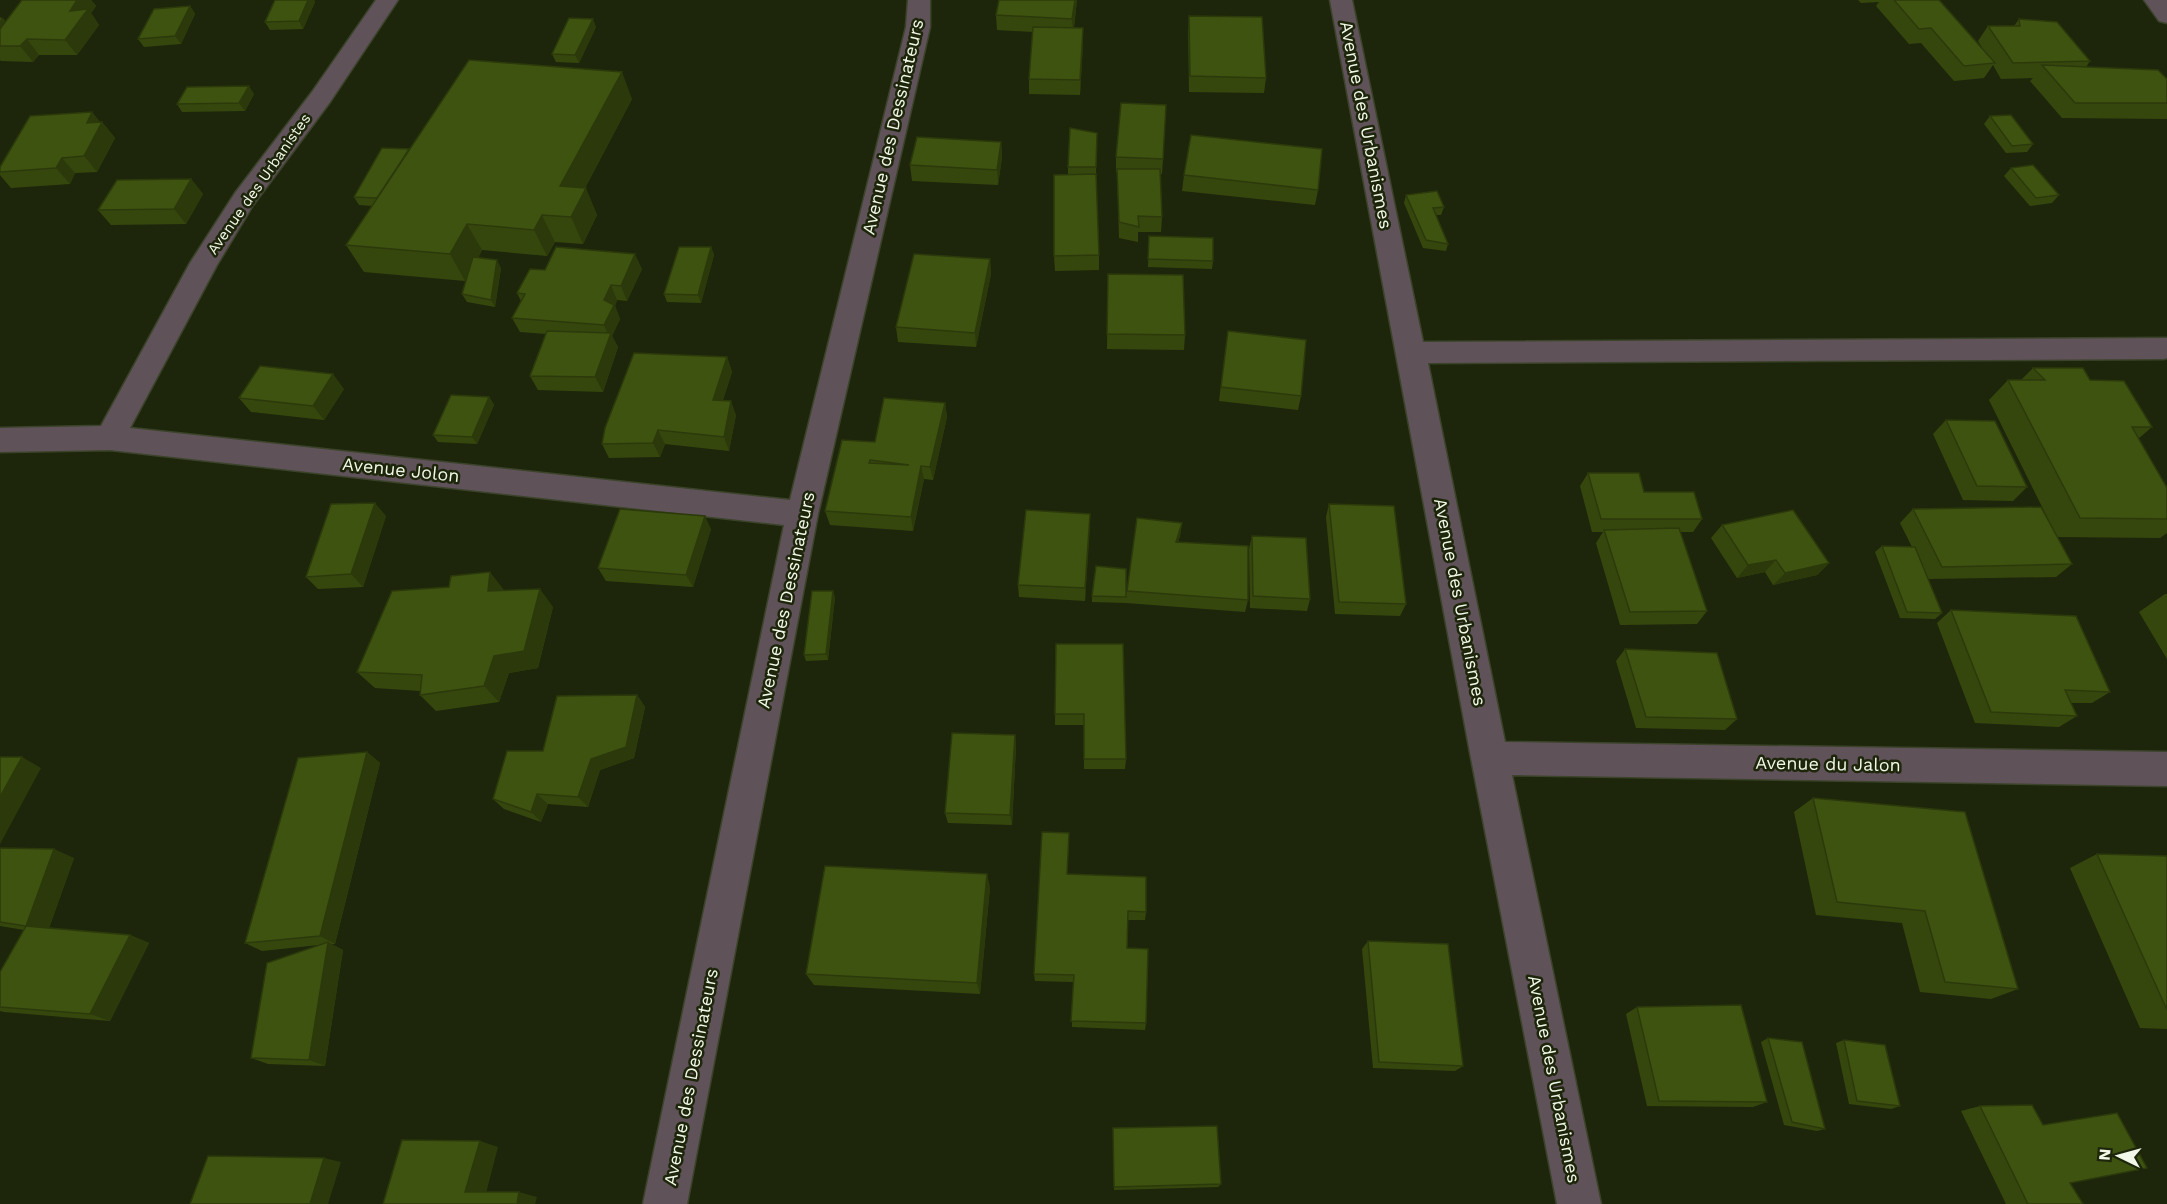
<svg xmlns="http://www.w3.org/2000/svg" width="2167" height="1204" font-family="'Work Sans',sans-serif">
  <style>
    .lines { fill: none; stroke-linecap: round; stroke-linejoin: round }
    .minor-casing { stroke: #3b432a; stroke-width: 3 }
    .minor { fill: #605259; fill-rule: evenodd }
    .wall { fill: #36470e }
    .shaded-wall { fill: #2c3a0b }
    .building { fill: #3f5310; stroke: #2c3a0b; stroke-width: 1.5; fill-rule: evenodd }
    .labels { text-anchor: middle; stroke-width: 5; stroke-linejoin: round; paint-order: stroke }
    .far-street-label { font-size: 15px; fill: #f1f8e7; stroke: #1d260b }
    .street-label { font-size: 18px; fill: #f1f8e7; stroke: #1d260b }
  </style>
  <rect width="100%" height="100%" fill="#1d260b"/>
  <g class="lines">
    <!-- minor casing -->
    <g class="minor-casing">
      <g id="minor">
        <path d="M376,0H398L330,102L253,205L217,265L130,428L790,500L906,27L908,0H930V27L818,514L687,1204H643L784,525L110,450L0,452V428L101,426L190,263L235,193L312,92Z"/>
        <path d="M1330,0H1352L1423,342L2167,338V358L2164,359L1428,363L1505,742L2167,752V786L1512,775L1601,1204H1557L1471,758Z"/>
        <path d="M2144,0H2167V23L2159,21Z"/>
      </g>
    </g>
    <!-- minor -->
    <use href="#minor" class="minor"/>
  </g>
  <!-- wall -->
  <g class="wall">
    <path d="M22,0H91L96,6L91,13L99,25L77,55H39L33,62L1,61L0,60V17L6,22Z"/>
    <path d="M275,0H314L315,2L303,29L270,30L265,22Z"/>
    <path d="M1077,0L1074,28L1083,43L1080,95L1029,94V79L1033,32L997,30L996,15Z"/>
    <path d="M1858,0H1939L1983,49L1978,41L1988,26H2014L2019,19L2090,61L2086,67L2167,79V119L2062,118L2030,81L2033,78L2001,79L1993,65L1984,78L1954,81L1921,43L1909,44L1876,6L1879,2L1861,3Z"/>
    <path d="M190,6L195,14L181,44L144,47L138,39Z"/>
    <path d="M1189,16L1266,78L1264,93L1189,92L1188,31Z"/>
    <path d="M596,27L579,63L556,62L552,54Z"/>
    <path d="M254,94L245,111L182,112L177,104Z"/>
    <path d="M632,99L585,188L597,215L583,244L555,242L547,256L482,250L478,258L501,268L495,307L467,302L462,294L467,277L465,281L364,272L346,245L372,206L359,205L354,197L409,149V150Z"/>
    <path d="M1990,116L2033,144L2027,152L2006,153L1984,124Z"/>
    <path d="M101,122H102L115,138L97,172L75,173L70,184L11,188L0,175V167Z"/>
    <path d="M1097,133L1096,174L1099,255V270L1055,271L1054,256L1068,174V167Z"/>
    <path d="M1001,142L1002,157L998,185L912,181L910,165Z"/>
    <path d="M1116,157L1163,159L1162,174H1160L1162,217L1161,232H1138V242L1119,238L1117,172H1116Z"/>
    <path d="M2011,168L2059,195L2052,203L2030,206L2004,176Z"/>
    <path d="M1184,175L1318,190L1315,205L1182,191Z"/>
    <path d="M191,179L203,194L186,224L111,225L98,210Z"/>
    <path d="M1406,195L1444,207L1441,215H1436L1448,244L1446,251L1423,248L1404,203Z"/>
    <path d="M1149,236L1213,261L1212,269L1148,267Z"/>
    <path d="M711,247L714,255L701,303L667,302L664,294Z"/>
    <path d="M990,259L991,274L976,347L898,342L896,327Z"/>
    <path d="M642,269L627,301L617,300L615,306L620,319L612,336L618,347L603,392L538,390L530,376L546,334L520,332L512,318L521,301L517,293L545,270Z"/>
    <path d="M1108,274L1185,335L1184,350L1107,349Z"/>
    <path d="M1226,346L1301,396L1298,410L1219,401Z"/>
    <path d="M727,357L732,372L723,400L736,415L729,451L665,444L660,457L609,458L602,444Z"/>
    <path d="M2033,368L2090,380L2152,427L2138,439L2167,488V533L2160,538L2057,537L1989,400L2008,380H2021Z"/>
    <path d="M344,389L324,420L251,412L239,398Z"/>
    <path d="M489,397L494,405L477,444L438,442L433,435Z"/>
    <path d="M945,403L947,417L933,480L924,479L913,531L830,525L825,511L875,442Z"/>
    <path d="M1946,420L2027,487L2013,501L1963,500L1933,434Z"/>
    <path d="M1588,473L1644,492L1702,519L1693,532H1680L1707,611L1697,624L1620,625L1596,543L1603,532H1592L1580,486Z"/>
    <path d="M1329,504L1406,604L1400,616L1335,614L1326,517Z"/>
    <path d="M1913,509L2072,564L2056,577L1928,579L1942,613L1935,619L1900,618L1875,552L1882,546L1912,547L1900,523Z"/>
    <path d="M1090,514L1085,601L1019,597L1018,585Z"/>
    <path d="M386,516L363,587L318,589L306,577Z"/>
    <path d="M1182,523L1180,536L1178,542L1248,600L1245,612L1126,603L1092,602V596L1127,591Z"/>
    <path d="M1722,525L1829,563L1817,575L1773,585L1765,572L1737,578L1711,538Z"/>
    <path d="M711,529L693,587L606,581L598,568Z"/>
    <path d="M1252,536L1310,599L1307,611L1250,608L1249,549Z"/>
    <path d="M504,590L553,607L538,668L509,673L499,702L436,711L420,695V691L375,688L357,672Z"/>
    <path d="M2165,594H2167V659L2139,612Z"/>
    <path d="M835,597L828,660L806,661L804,655Z"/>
    <path d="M1951,610L2110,692L2092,703H2071L2077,716L2059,727L1975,723L1937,623Z"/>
    <path d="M1056,644L1126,759L1125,769H1084V725H1055Z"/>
    <path d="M1625,649L1737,719L1725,730L1636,728L1616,661Z"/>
    <path d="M637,695L645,707L634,758L600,770L588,807L548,804L541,822L504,809L493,799L543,751Z"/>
    <path d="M1015,735L1016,746L1012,825L948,823L945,813Z"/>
    <path d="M367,752L380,763L335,944H331L343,950L325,1066L268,1064L251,1058L319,945L262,951L245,943Z"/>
    <path d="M1813,798L2018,989L1991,999L1920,992L1902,923L1816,915L1794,812Z"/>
    <path d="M1069,842L1067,874L1146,912L1145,920H1128L1127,948L1146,1023L1145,1030L1072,1027L1073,982L1035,981L1034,974Z"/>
    <path d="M0,848L74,858L49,928L130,935L149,943L110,1021L4,1012L0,1011V972L24,930L0,926Z"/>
    <path d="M2097,854L2167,856V1029L2140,1028L2070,868Z"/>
    <path d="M990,887L980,994L814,985L806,974Z"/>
    <path d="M1368,941L1463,1066L1455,1071L1373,1068L1362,949Z"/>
    <path d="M1637,1007L1767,1102L1753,1107L1647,1106L1626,1014Z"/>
    <path d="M1768,1038L1825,1129L1817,1131L1784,1125L1761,1042Z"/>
    <path d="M1844,1040L1900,1106L1891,1109L1849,1104L1836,1043Z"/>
    <path d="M1980,1106L2070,1183L2083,1204H2006L1961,1111Z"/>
    <path d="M1113,1128L1221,1184L1218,1187L1114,1190Z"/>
  </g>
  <!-- shaded-wall -->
  <g class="shaded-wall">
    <path d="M77,0H91L96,6L91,13L99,25L77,55L65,40L70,11Z"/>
    <path d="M308,0H314L315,2L303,29L299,21Z"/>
    <path d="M1075,0H1077L1073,34L1072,19Z"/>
    <path d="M190,6L195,14L181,44L175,36Z"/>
    <path d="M2,17L9,25L0,39V21Z"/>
    <path d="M593,19L596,27L579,63L575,55Z"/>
    <path d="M1083,28V43L1080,95V80Z"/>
    <path d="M27,39L39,55L33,62L20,46Z"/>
    <path d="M622,72L632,99L572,213L560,186Z"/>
    <path d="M249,86L254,94L245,111L239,103Z"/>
    <path d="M92,112L102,124V122L115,138L97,172L84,156L87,123Z"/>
    <path d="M1001,142L1002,157L998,185L997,170Z"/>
    <path d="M62,158L75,173L70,184L56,168Z"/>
    <path d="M191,179L203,194L186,224L174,209Z"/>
    <path d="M586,188L597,215L583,244L571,217Z"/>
    <path d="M542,215L555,242L547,256L534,230Z"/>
    <path d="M467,224L482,250L465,281L450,254Z"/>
    <path d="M711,247L714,255L701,303L698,295Z"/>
    <path d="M635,254L642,269L627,301L621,286Z"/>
    <path d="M990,259L991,274L976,347L975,333Z"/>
    <path d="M497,260L501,268L495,307L491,300Z"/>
    <path d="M611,285L617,300L615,306L620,319L612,336L618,347L603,392L595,377L609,337L604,325V300Z"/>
    <path d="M727,357L732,372L718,414L713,400Z"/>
    <path d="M333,374L344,389L324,420L313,406Z"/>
    <path d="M489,397L494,405L477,444L472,437Z"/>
    <path d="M731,401L736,415L729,451L724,437Z"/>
    <path d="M945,403L947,417L933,480L930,467Z"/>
    <path d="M658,430L665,444L660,457L653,443Z"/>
    <path d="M921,466L924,479L913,531L911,517Z"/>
    <path d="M375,503L386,516L363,587L351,574Z"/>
    <path d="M1090,514V527L1085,601V588Z"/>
    <path d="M705,516L711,529L693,587L686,575Z"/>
    <path d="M1182,523L1180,536L1174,555L1176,542Z"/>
    <path d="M1776,560L1765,572L1737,578L1748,565Z"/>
    <path d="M1829,563L1817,575L1773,585L1785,573Z"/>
    <path d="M490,572L504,590L488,591Z"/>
    <path d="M540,589L553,607L538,668L509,673L499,702L484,686L494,656Z"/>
    <path d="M833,591L835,597L828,660L826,654Z"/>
    <path d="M637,695L645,707L634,758L600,770L588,807L578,797L591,759Z"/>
    <path d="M1015,735L1016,746L1012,825L1010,815Z"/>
    <path d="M367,752L380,763L335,944L320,936Z"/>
    <path d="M22,757L41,768L0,844V797Z"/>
    <path d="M537,794L548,804L541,822L531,812Z"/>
    <path d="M54,849L74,858L47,934L26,926Z"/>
    <path d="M987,874L990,887L980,994L977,983Z"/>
    <path d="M130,935L149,943L110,1021L90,1014Z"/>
    <path d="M328,942L343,950L325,1066L309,1060Z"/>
    <path d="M480,1141L498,1147L485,1197L465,1192Z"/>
    <path d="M324,1158L341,1162L328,1204H310Z"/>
    <path d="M519,1192L537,1197L535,1204H517Z"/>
  </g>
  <!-- building -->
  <g class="building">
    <path d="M22,0H77L70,11L88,9L65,40L27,39L20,46H0V29Z"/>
    <path d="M275,0H308L299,21L265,22Z"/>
    <path d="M999,0H1075L1072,19L996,15Z"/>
    <path d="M1894,0H1939L1995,63L1964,66L1931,28L1919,29Z"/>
    <path d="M190,6L175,36L138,39L154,9Z"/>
    <path d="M1189,16L1262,17L1266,78L1190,76Z"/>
    <path d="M569,18L593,19L575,55L552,54Z"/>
    <path d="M2019,19L2057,22L2090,61L2013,63L1988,26H2020Z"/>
    <path d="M1033,27L1083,28L1080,80L1029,79Z"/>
    <path d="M469,60L622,72L560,186L586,188L571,217L542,215L534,230L467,224L450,254L346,245Z"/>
    <path d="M2042,65L2158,70L2167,79V103H2075Z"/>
    <path d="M249,86L239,103L177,104L187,87Z"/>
    <path d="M1121,103L1166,105L1163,159L1116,157Z"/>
    <path d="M92,112L87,123L102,122L84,156L62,158L56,168L0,172V167L30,116Z"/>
    <path d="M2011,115L2033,144L2012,146L1990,116Z"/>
    <path d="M1070,128L1097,133L1096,167H1068Z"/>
    <path d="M1191,135L1322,149L1318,190L1184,175Z"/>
    <path d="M917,137L1001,142L997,170L910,165Z"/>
    <path d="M382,148L409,149L402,160L377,198L354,197Z"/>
    <path d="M2033,165L2059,195L2036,198L2011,168Z"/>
    <path d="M1117,169H1160L1162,217L1138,216L1139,227L1119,222Z"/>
    <path d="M1096,174L1099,255L1054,256V175Z"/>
    <path d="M191,179L174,209L98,210L117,180Z"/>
    <path d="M1437,191L1444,207L1433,208L1448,244L1426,240L1406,195Z"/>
    <path d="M1149,236L1213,238V261L1148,259Z"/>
    <path d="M556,247L635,254L621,286L611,285L604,300L614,305L604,325L512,318L525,294L517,293L530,269L545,270Z"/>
    <path d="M679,247H711L698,295L664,294Z"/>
    <path d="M914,254L990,259L975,333L896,327Z"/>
    <path d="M473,257L497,260L491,300L462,294Z"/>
    <path d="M1108,274L1183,275L1185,335L1107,334Z"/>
    <path d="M547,331L611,333L595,377L530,376Z"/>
    <path d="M1228,331L1306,340L1301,396L1221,387Z"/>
    <path d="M634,353L727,357L713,400L731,401L724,437L658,430L653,443L602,444L605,428Z"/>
    <path d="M260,366L333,374L313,406L239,398Z"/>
    <path d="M2033,368H2083L2090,380L2124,381L2152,427H2132L2167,488V519L2080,518L2008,380H2045Z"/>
    <path d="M451,395L489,397L472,437L433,435Z"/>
    <path d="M884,398L945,403L930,467L921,466L911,517L825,511L842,440L875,442ZM870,460L909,465L869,463Z"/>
    <path d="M1946,420L1995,421L2027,487L1977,486Z"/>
    <path d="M1588,473H1639L1644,492H1694L1702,519H1601Z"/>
    <path d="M375,503L351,574L306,577L331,504Z"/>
    <path d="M1329,504L1394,506L1406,604L1339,602Z"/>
    <path d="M2041,507L2072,564L1942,567L1913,509Z"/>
    <path d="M620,509L705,516L686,575L598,568Z"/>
    <path d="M1026,510L1090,514L1085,588L1018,585Z"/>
    <path d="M1793,510L1829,563L1785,573L1776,560L1748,565L1722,525Z"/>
    <path d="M1137,518L1182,523L1176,542L1248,546V600L1127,591Z"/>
    <path d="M1679,528L1707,611L1630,612L1604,530Z"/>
    <path d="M1252,536L1306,538L1310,599L1253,596Z"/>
    <path d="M1882,546L1915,547L1942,613L1907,612Z"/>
    <path d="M1096,566L1126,569V597L1092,596Z"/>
    <path d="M490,572L488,591L540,589L524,651L494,656L484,686L420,695L422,675L357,672L392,591L449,587L451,576Z"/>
    <path d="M812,591H833L826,654L804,655Z"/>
    <path d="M1951,610L2076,616L2110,692L2065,690L2077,716L1991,712Z"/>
    <path d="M1056,644H1123L1126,759H1084V714H1055Z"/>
    <path d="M1625,649L1717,653L1737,719L1646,717Z"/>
    <path d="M637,695L626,747L591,759L578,797L537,794L531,812L493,799L507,751H543L557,696Z"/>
    <path d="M952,733L1015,735L1010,815L945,813Z"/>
    <path d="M367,752L320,936L245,943L298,758Z"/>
    <path d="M0,757H22L0,797Z"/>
    <path d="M1813,798L1965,812L2018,989L1945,982L1925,911L1837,902Z"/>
    <path d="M1042,832L1069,833L1067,874L1146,877V912L1128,911L1127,948L1148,949L1146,1023L1071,1021L1074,975L1034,974Z"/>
    <path d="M0,848L54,849L26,926L130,935L90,1014L0,1007V972L26,926L0,922Z"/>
    <path d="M2097,854L2167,856V1010Z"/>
    <path d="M825,866L987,874L977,983L806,974Z"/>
    <path d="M1368,941L1448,944L1463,1066L1379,1062Z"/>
    <path d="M328,942L309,1060L251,1058L267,963Z"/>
    <path d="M1741,1005L1767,1102L1659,1101L1637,1007Z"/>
    <path d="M1768,1038L1802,1042L1825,1129L1792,1122Z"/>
    <path d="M1844,1040L1885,1045L1900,1106L1857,1101Z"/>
    <path d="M2032,1105L2043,1125L2117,1113L2147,1168L2070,1183L2083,1204H2028L1980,1106Z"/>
    <path d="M1217,1126L1221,1184L1114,1187L1113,1128Z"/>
    <path d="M402,1140L480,1141L465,1192H519L517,1204H383Z"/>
    <path d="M208,1156L324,1158L310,1204H190Z"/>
  </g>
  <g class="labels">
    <!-- far-street labels -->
    <g class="far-street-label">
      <text transform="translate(259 184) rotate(-55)" y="5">Avenue des Urbanistes</text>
    </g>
    <!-- street labels -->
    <g class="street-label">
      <text transform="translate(1366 125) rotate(79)" y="6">Avenue des Urbanismes</text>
      <text transform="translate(893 127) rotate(-77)" y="6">Avenue des Dessinateurs</text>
      <text transform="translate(401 470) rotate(6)" y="6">Avenue Jolon</text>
      <text transform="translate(786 600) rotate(-78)" y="6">Avenue des Dessinateurs</text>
      <text transform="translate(1460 602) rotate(79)" y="6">Avenue des Urbanismes</text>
      <text transform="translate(1828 764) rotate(1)" y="6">Avenue du Jalon</text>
      <text transform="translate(691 1077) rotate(-79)" y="6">Avenue des Dessinateurs</text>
      <text transform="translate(1554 1079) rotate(79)" y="6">Avenue des Urbanismes</text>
    </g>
  </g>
  <!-- north arrow -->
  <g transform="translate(2119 1156) rotate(275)" stroke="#1d260b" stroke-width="4.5" paint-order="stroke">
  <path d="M0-4.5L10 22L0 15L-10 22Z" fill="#f1f8e7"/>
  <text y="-9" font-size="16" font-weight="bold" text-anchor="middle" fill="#f1f8e7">N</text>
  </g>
</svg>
